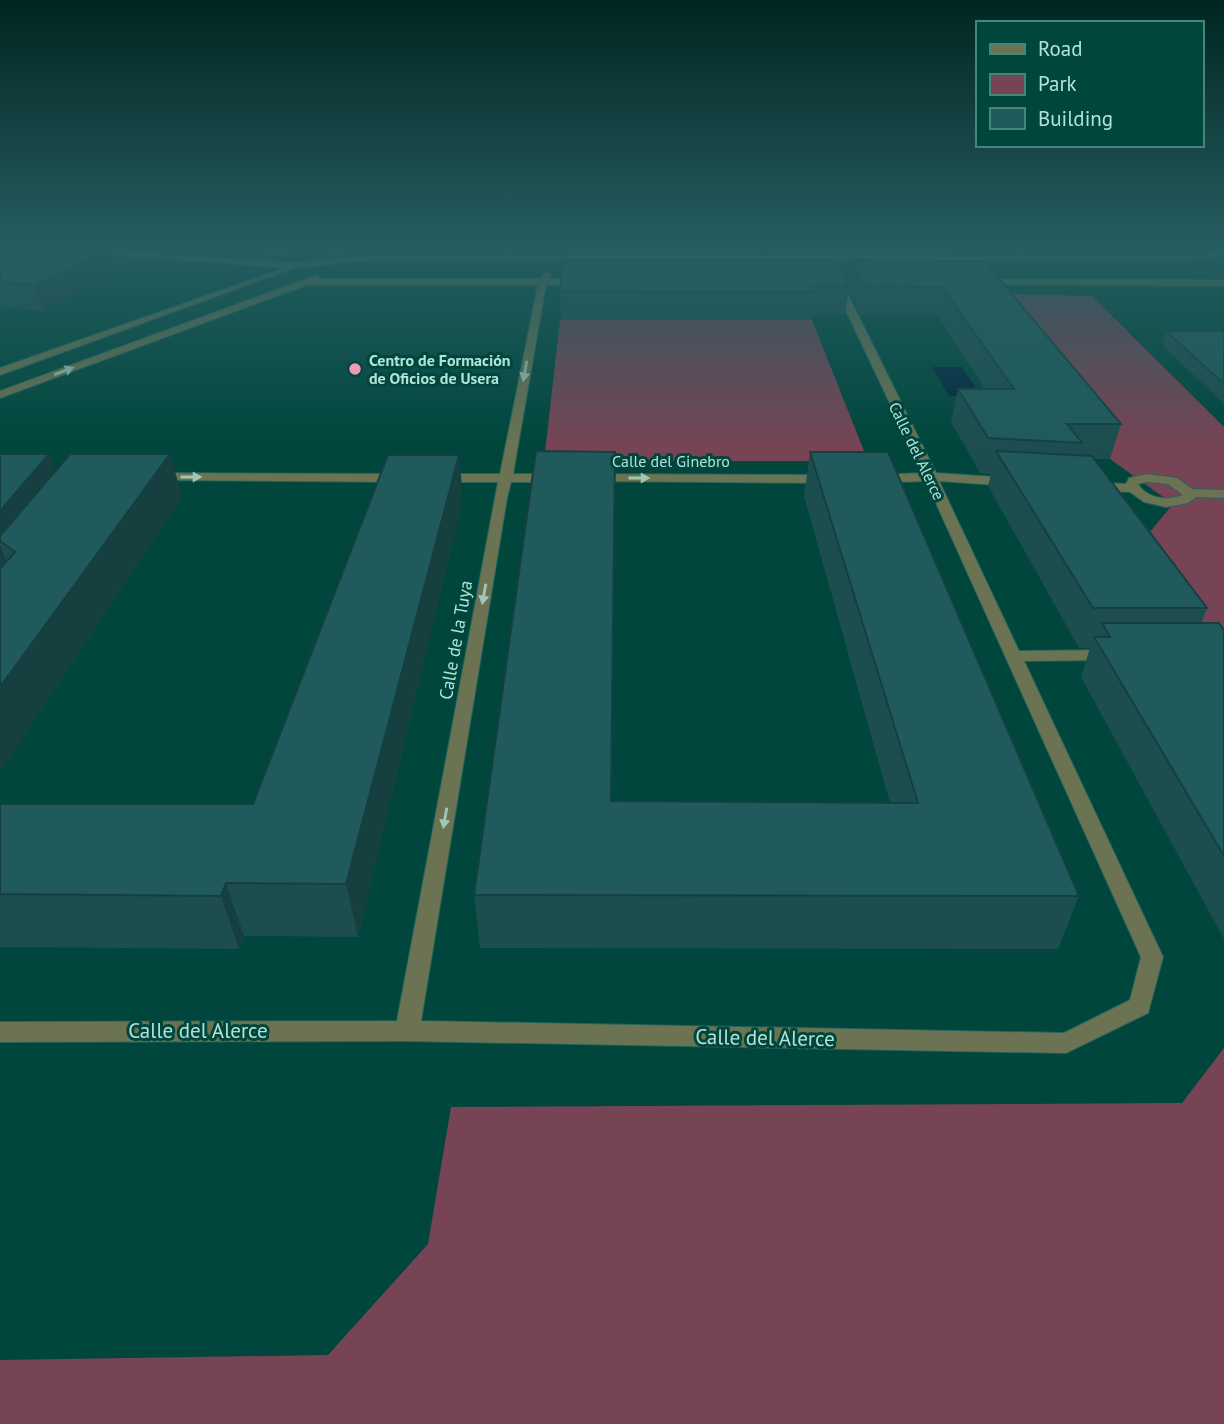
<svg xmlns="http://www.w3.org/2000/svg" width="1224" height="1424" font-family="'PT Sans',sans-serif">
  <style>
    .green { fill: #764455 }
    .water { fill: #01283f }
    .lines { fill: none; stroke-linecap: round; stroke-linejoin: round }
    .minor-casing { stroke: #23655b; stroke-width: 2 }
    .minor { fill: #6b7352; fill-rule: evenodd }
    .wall { fill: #1c4d4f }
    .shaded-wall { fill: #163f40 }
    .building { fill: #205a5c; stroke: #163f40; stroke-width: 2 }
    .oneway { fill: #a0c7b6 }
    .poi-dot { fill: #f09ab6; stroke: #00463c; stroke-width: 2.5 }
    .labels { text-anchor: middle; stroke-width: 6; stroke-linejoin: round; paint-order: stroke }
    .far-poi-label { font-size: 16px; font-weight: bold; fill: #b1e3d8; stroke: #00463c; text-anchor: start }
    .far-street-label { font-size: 16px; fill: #b1e3d8; stroke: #00463c }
    .street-label { font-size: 18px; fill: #b1e3d8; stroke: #00463c }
    .near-street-label { font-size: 21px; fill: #b1e3d8; stroke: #00463c }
  </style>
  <rect width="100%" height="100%" fill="#00463c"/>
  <!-- green -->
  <g class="green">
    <path d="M163,246H315L287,256Z"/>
    <path d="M982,293L1092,296L1224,427V650L1140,544L1173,504L1110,459Z"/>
    <path d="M560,320H812L868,461H544Z"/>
    <path d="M1224,1048V1424H0V1360L328,1355L428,1244L451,1107L1182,1103Z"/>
  </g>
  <!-- water -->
  <path class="water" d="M932,367H962L981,396H949Z"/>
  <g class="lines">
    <!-- minor casing -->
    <g class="minor-casing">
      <g id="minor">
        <path d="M344,246H357L329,258L322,256Z"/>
        <path d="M816,246H824L828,254H1209L1224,249V254L1210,259L1181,260H831L936,473L1011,478L1017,482L1011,486L939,481L1019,651L1110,650L1118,655L1110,660L1024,661L1163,957L1148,1013L1066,1053L407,1041L0,1042V1022L397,1021L498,482H437L431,478L437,474H500L538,285H307L0,398V391L317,275L320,279H540L547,271L551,274L549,279H583L587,282L583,285H547L545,290L513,474H556L562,478L556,482H511L507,498L421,1021L1064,1033L1130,1000L1141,957L926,481L875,483L869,479L875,475L923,473L822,260H373L294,268L0,375V368L285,268L89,253L92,249L297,263L373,254H820Z"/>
        <path d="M979,279L1224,280V286L976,284V280Z"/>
        <path d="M154,473L402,474L408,478L402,482L149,480L148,477Z"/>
        <path d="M591,474L829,475L835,479L829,483L586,481V475Z"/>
        <path d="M1147,474L1177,478L1192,489L1224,490V498L1196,497L1188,503L1166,507L1144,502L1130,492L1092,490L1086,486L1092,482L1126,484L1129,478ZM1147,482L1168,484L1183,495C1167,501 1147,499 1138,484Z"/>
      </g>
    </g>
    <!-- minor -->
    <use href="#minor" class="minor"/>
  </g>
  <!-- wall -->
  <g class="wall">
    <path d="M0,246L118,271L43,311L0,307Z"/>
    <rect x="568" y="246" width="248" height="5"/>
    <path d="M826,246H950V251H830Z"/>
    <path d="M851,260L984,261L1121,424L1110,459H1094L1207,608L1201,623L1224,630V939L1081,677L1090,648H1079L988,486L991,474L980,473L951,422L958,389H985L937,315H861L849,290L845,315H812V320H561L560,291L848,284Z"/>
    <path d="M1166,331H1224V404L1162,345Z"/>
    <path d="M615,452L612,801L890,803L804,496L810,452L1079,896L1058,949L480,948L474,895Z"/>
    <path d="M0,454L55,471L170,454L182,497L0,773Z"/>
    <path d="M463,498L358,937L244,936L239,949L0,947V804H253Z"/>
  </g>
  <!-- shaded-wall -->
  <g class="shaded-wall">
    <path d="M112,247L118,271L43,311L35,285Z"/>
    <path d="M49,454L65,497L15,552L0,541V511Z"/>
    <path d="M170,454L182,497L0,773V687Z"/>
    <path d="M459,455L463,498L358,937L346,884Z"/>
    <path d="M0,545L9,568L4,575L0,566Z"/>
    <path d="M226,883L244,936L239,949L221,896Z"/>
  </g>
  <!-- building -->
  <g class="building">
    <path d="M0,246H102L112,247L35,285L0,282Z"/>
    <path d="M563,260H836L849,286H812L815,292L560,291Z"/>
    <path d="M851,260L984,261L1121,424H1067L1082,443L988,438L958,389H1014L942,287L865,286Z"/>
    <path d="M1166,331H1224V384Z"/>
    <path d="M536,451L615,452L611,801L918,803L810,452H888L1079,896L474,895Z"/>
    <path d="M996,451L1092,456L1207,608H1093Z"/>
    <path d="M0,454H49L0,511Z"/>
    <path d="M70,454H170L0,687V569L15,552L0,541V536Z"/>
    <path d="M388,455H459L346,884L226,883L221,896L0,894V804H253Z"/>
    <path d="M1102,623H1219L1224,630V856L1094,637H1110Z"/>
  </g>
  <!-- one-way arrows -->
  <defs><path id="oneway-solid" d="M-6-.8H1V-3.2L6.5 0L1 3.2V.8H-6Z" transform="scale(1.75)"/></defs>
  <g class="oneway">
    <use href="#oneway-solid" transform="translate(64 371) rotate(-20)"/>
    <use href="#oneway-solid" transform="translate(525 371) rotate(100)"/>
    <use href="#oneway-solid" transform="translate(191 477)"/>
    <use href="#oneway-solid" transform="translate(639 478)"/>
    <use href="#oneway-solid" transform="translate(484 594) rotate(100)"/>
    <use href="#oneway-solid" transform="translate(445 818) rotate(100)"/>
  </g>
  <!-- sky -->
  <linearGradient id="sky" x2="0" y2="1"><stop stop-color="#002621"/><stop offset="0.55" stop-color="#265d61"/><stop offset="1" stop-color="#265d61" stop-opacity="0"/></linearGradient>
  <rect width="1224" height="446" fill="url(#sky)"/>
  <!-- markers -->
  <circle class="poi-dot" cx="355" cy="369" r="7"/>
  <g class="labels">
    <!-- far-poi labels -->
    <g class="far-poi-label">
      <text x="369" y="366">Centro de Formación<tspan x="369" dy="18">de Oficios de Usera</tspan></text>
    </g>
    <!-- far-street labels -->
    <g class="far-street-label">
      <text transform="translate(917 451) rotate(64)" y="6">Calle del Alerce</text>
      <text x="671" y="467">Calle del Ginebro</text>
    </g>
    <!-- street labels -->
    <g class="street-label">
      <text transform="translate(456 640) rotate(-80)" y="6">Calle de la Tuya</text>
    </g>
    <!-- near-street labels -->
    <g class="near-street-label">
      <text x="198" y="1038">Calle del Alerce</text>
      <text transform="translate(765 1038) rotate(1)" y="7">Calle del Alerce</text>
    </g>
  </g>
  <!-- legend -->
  <rect x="976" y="21" width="228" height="126" fill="#00463c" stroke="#47857a" stroke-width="2"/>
  <rect x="990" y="44" width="35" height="10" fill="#6b7352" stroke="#47857a" stroke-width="2"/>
  <text x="1038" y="56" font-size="21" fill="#b1e3d8">Road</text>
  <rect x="990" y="74" width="35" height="21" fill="#764455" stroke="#47857a" stroke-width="2"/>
  <text x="1038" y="91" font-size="21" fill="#b1e3d8">Park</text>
  <rect x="990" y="108" width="35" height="21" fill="#205a5c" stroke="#47857a" stroke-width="2"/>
  <text x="1038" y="126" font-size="21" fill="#b1e3d8">Building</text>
</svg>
